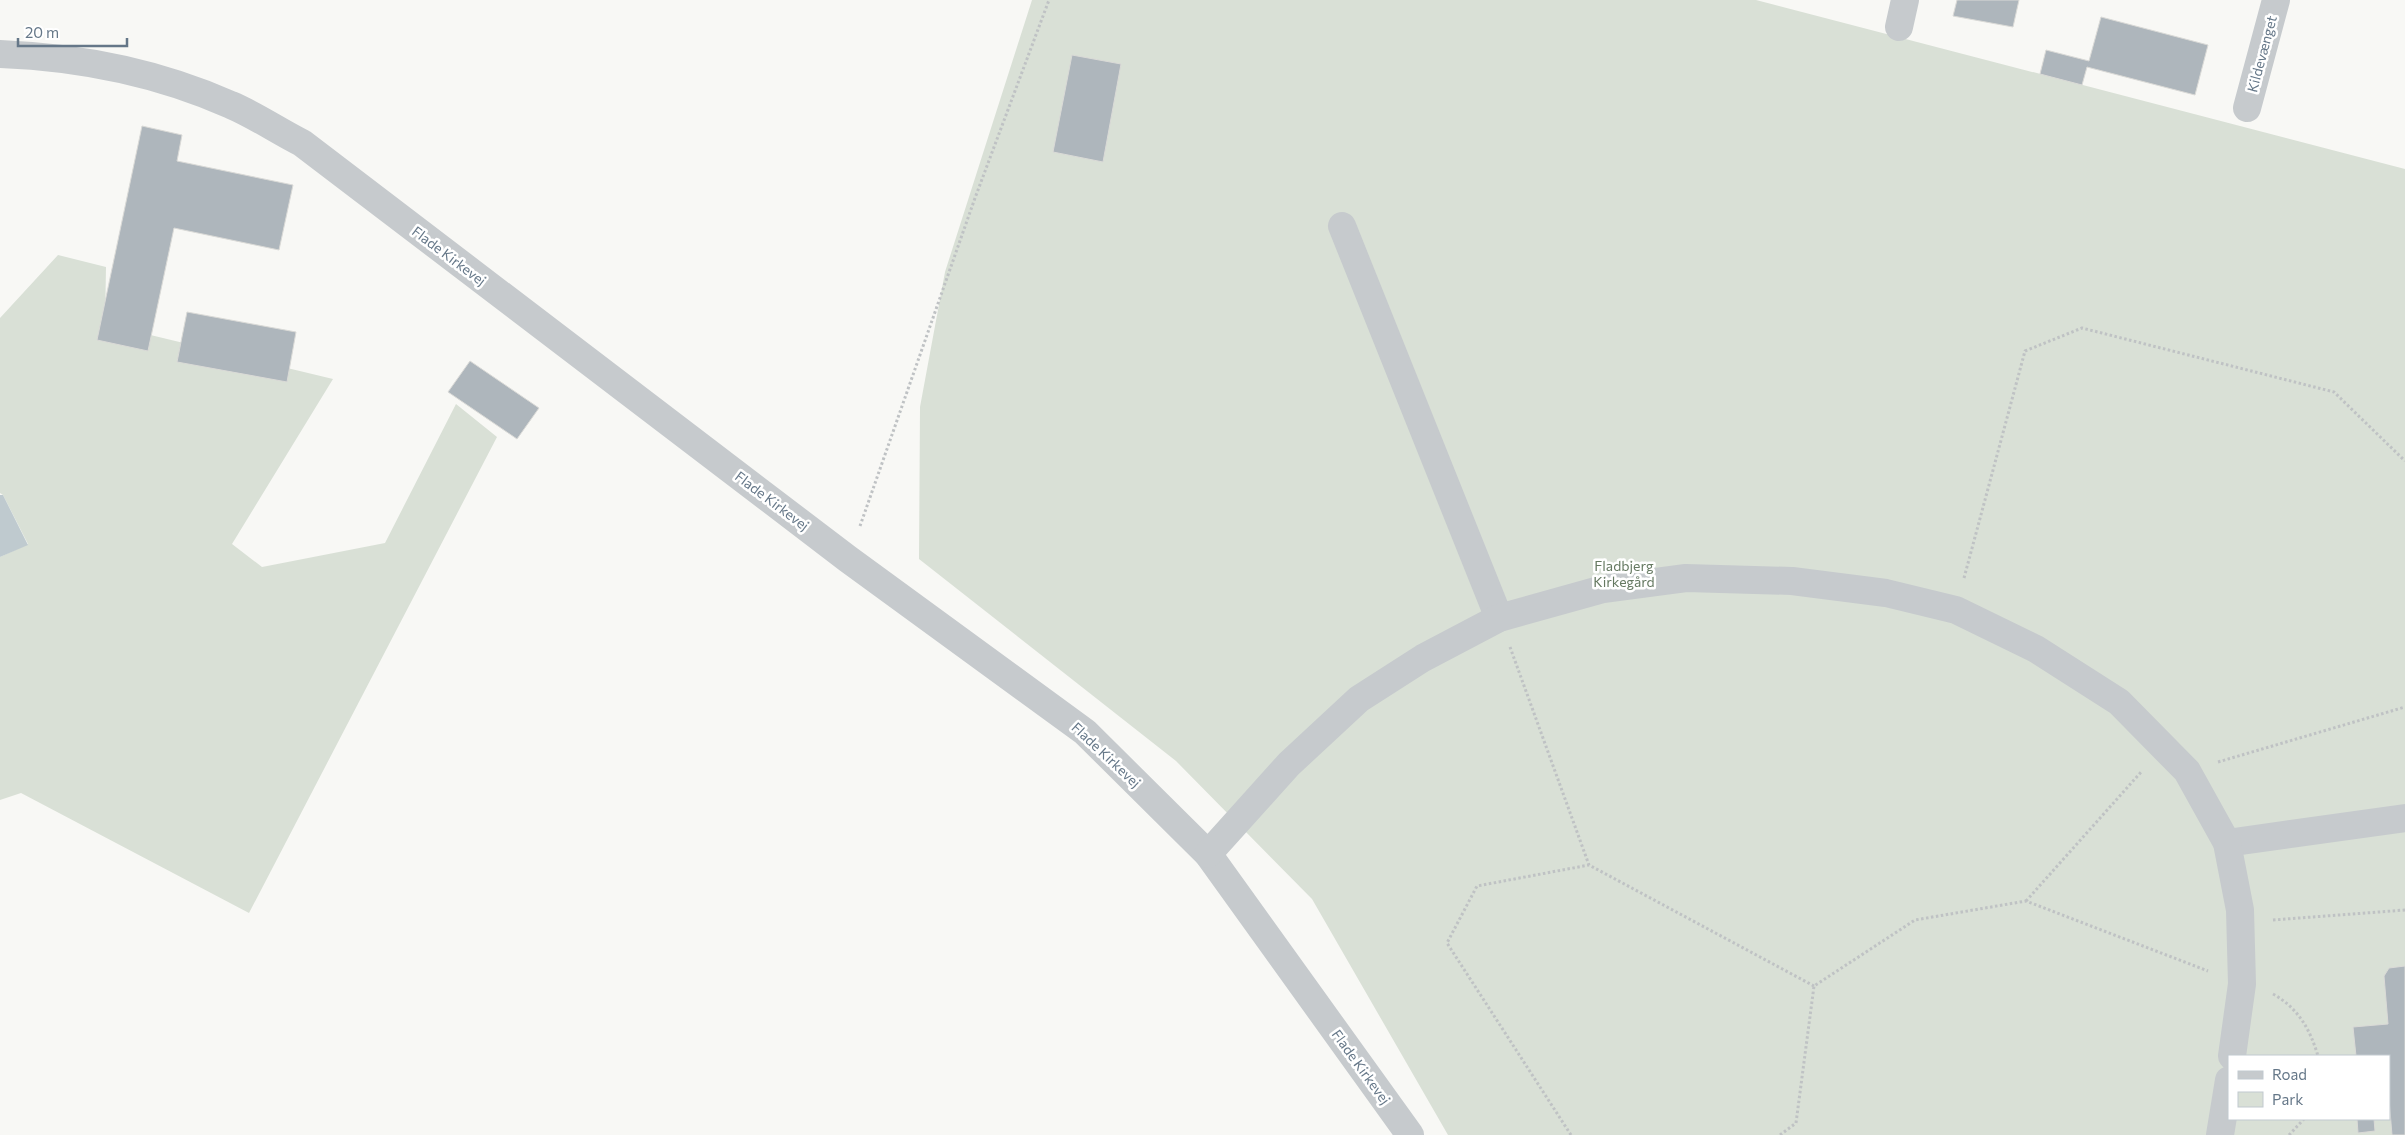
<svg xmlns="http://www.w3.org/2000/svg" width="2405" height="1135" font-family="Commissioner,sans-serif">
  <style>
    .green { fill: #d9e0d6; fill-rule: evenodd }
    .water { fill: #bfcacf }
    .building { fill: #aeb6bc; stroke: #dadad7 }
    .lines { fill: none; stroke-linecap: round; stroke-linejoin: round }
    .path { stroke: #bfc2c4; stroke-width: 3; stroke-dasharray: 2.5 2.5; stroke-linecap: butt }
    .minor { stroke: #c6cacd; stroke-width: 28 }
    .labels { text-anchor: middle; stroke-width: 5; stroke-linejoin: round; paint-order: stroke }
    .street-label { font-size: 14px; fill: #657788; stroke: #fff }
    .park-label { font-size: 14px; fill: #657961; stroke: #fff }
  </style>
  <rect width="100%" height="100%" fill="#f8f8f5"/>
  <!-- green -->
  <g class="green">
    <path d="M1032,0H1756L2405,169V1135H1448L1312,899L1176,761L919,559L920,407L945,272ZM2229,1056H2389V1119H2229Z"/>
    <path d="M58,255L106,267L105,324L333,379L232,544L262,567L385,543L456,404L497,437L249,913L21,793L0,800V557L28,544L3,495L0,493V318Z"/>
  </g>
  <!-- water -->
  <path class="water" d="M0,495H3L28,545L0,557Z"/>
  <!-- building -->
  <g class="building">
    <path d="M1957,0H2019L2013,27L1953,16Z"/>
    <path d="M2101,17L2208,45L2195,95L2087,67L2082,85L2040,74L2046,50L2089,61Z"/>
    <path d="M1072,55L1121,64L1103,162L1053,152Z"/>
    <path d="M142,126L182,135L177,161L293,185L279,250L174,228L148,351L97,340Z"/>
    <path d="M187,312L296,332L287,382L177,362Z"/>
    <path d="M470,361L539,408L517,439L448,392Z"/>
    <path d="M2405,966V1135H2392L2389,1099V1056H2356L2353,1027L2388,1024L2384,976L2389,968Z"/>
    <path d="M2357,1119H2374L2375,1131L2358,1133Z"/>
  </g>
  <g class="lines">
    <!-- path -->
    <g class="path">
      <path d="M860,526L975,198L1049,0"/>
      <path d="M1964,578L2025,351L2082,328L2334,392L2405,461"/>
      <path d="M1510,647L1589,865"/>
      <path d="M2218,762L2405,707"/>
      <path d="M2026,901L2142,771"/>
      <path d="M2273,920L2405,910"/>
      <path d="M2273,994C2298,1008 2310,1029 2318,1056"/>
      <path d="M1571,1135L1447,943L1477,886L1589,865L1814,986"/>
      <path d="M1780,1135L1796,1123L1814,986L1915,920L2026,901L2208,971"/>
      <path d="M2289,1135L2304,1119"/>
    </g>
    <!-- minor -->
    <g class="minor">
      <path d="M1899,27L1905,0"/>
      <path d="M0,54C78,57 159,73 231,105C255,115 278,131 302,143L848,559L1085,732L1208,854L1410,1135"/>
      <path d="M2247,108L2276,0"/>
      <path d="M1342,226L1499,618"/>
      <path d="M2227,843L2405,818"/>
      <path d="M1208,854L1289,764L1359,699L1423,658L1499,618L1603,589L1686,578L1792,581L1886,593L1956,610L2036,649L2119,702L2187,771L2227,843L2240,910L2242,984L2232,1056"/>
      <path d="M2220,1135L2229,1080"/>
    </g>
  </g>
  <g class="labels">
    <!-- street labels -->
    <g class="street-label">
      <text transform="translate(2262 54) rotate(-75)" y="5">Kildevænget</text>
      <text transform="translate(449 256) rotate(37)" y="5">Flade Kirkevej</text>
      <text transform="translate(772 501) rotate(37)" y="5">Flade Kirkevej</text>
      <text transform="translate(1106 755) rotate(43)" y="5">Flade Kirkevej</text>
      <text transform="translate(1361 1067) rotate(54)" y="5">Flade Kirkevej</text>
    </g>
    <!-- park labels -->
    <g class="park-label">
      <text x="1624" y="571">Fladbjerg<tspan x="1624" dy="16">Kirkegård</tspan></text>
    </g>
  </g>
  <!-- legend -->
  <rect x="2228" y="1055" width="162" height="65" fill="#ffffff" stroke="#c1c9cf"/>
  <rect x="2238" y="1071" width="25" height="8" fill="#c6cacd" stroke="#c1c9cf"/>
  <text x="2272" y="1080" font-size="15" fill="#657788">Road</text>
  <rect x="2238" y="1092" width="25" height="15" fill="#d9e0d6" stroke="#c1c9cf"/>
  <text x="2272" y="1105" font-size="15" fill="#657788">Park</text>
  <!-- scale -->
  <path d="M18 38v8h109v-8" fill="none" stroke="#657788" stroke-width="2.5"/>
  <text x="25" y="38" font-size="15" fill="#657788" stroke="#ffffff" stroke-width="4" paint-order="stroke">20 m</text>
</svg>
